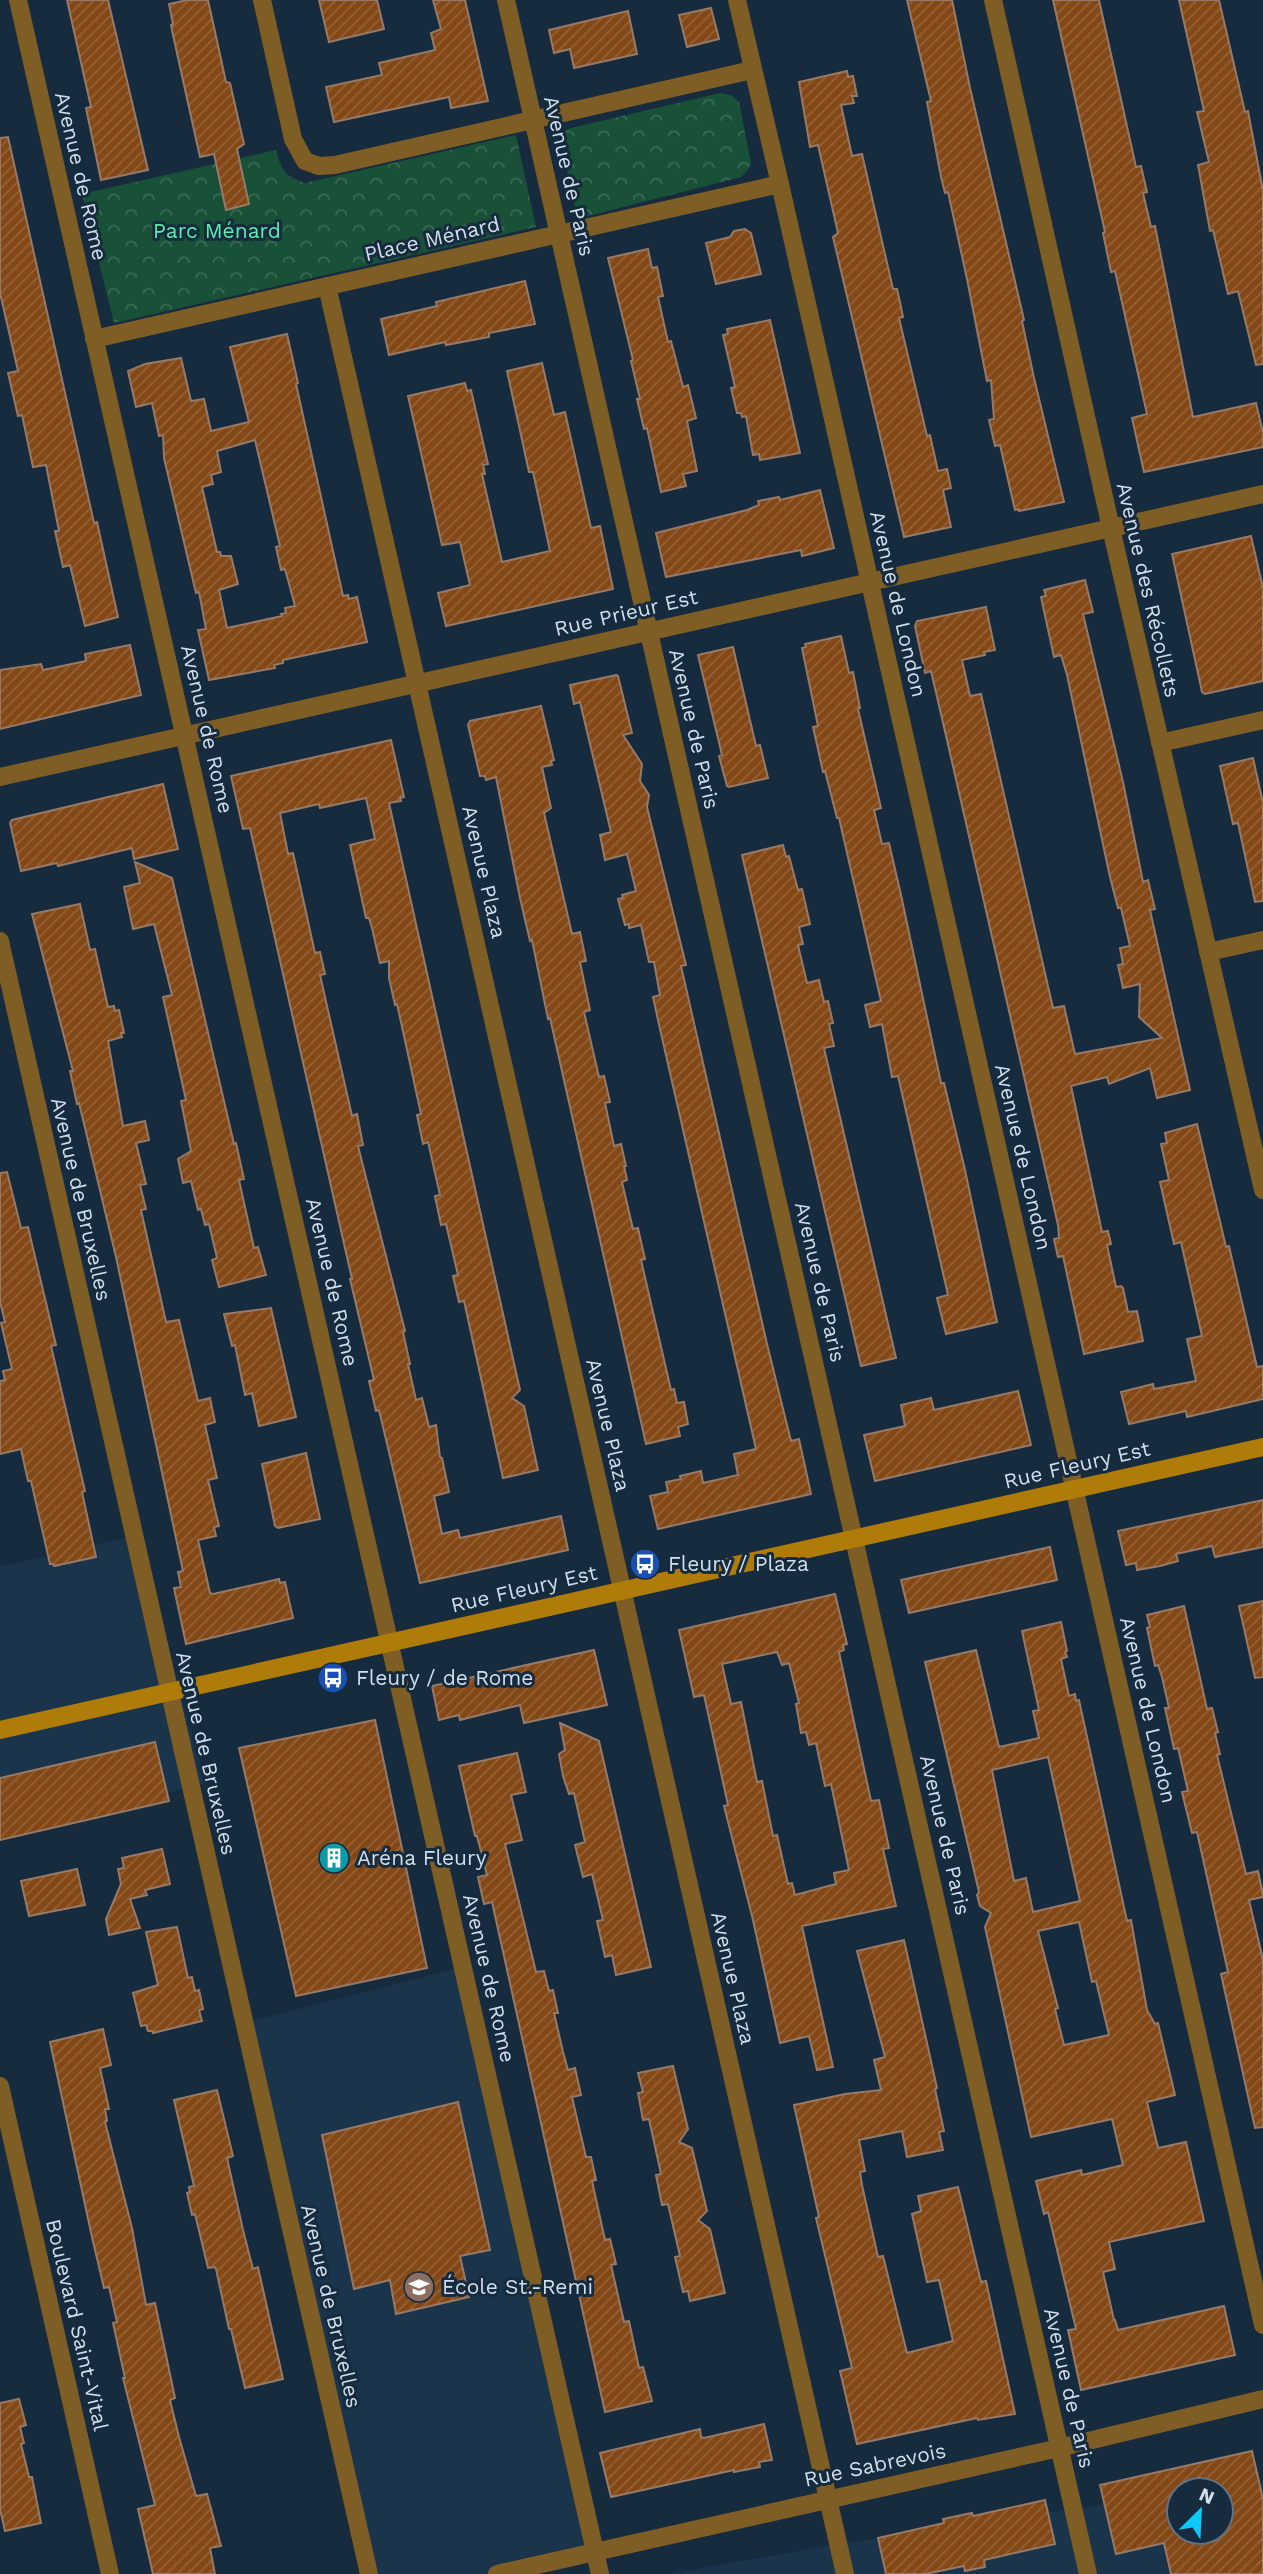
<svg xmlns="http://www.w3.org/2000/svg" width="1263" height="2574" font-family="'Work Sans',sans-serif">
  <style>
    .built { fill: #1a344c }
    .park { fill: url(#park-crowns) }
    .building { fill: url(#building-hatch); stroke: #967a67; stroke-width: 2; fill-rule: evenodd }
    .lines { fill: none; stroke-linecap: round; stroke-linejoin: round }
    .street { stroke: #7f5e26; stroke-width: 18 }
    .secondary { stroke: #af7b09; stroke-width: 18 }
    .labels { text-anchor: middle; stroke-width: 6; stroke-linejoin: round; paint-order: stroke }
    .street-label { font-size: 21px; fill: #d1deeb; stroke: #162b3e }
    .park-label { font-size: 21px; fill: #5ceeac; stroke: #162b3e }
    .poi-label { font-size: 21px; fill: #d1deeb; stroke: #162b3e; text-anchor: start }
  </style>
  <defs>
    <pattern id="park-crowns" width="20" height="18" patternUnits="userSpaceOnUse" patternTransform="scale(1.75)"><rect width="20" height="18" fill="#185138"/><path d="M2 6a3 3 0 1 1 6 0M12 15a3 3 0 1 1 6 0" fill="none" stroke="#396a55"/></pattern>
    <pattern id="building-hatch" width="6" height="6" patternUnits="userSpaceOnUse" patternTransform="scale(1.75)"><rect width="6" height="6" fill="#834816"/><path d="M-1 1l2-2M0 6l6-6M5 7l2-2" fill="none" stroke="#946238"/></pattern>
  </defs>
  <rect width="100%" height="100%" fill="#162b3e"/>
  <!-- built -->
  <g class="built">
    <path d="M134,1536L206,1783L0,1836V1567Z"/>
    <path d="M462,1967L596,2551L497,2574H369L244,2023Z"/>
    <path d="M1263,2480V2574H669L838,2544L1179,2493V2532H1221V2490H1198Z"/>
  </g>
  <!-- park -->
  <g class="park">
    <path d="M720,93L731,95L739,102L751,163L747,171L741,177L588,216L576,211L560,138L567,129Z"/>
    <path d="M516,135L536,227L114,323L82,194L276,150C281,170 285,176 305,183Z"/>
  </g>
  <!-- building -->
  <g class="building">
    <path d="M67,0H108L148,170L101,180L86,108L91,107Z"/>
    <path d="M187,0H208L226,82L230,83L244,144L237,149L249,204L226,210L214,154L200,157L173,35L171,25L173,24L169,4Z"/>
    <path d="M319,0H377L384,29L329,42Z"/>
    <path d="M433,0H465L488,101L451,108L449,97L334,122L326,87L382,75L379,63L435,50L431,33L441,29Z"/>
    <path d="M907,0H952L970,88L1024,320L1022,321L1034,378L1064,502L1019,511V509L1015,510L1000,445L995,446L989,420L994,419L991,380L987,381L967,279L948,192L945,193L941,177L927,102L931,101Z"/>
    <path d="M1053,0H1099L1136,167L1141,166L1147,192L1143,193L1151,227L1155,226L1193,417L1256,403L1263,433V447L1144,472L1132,418L1147,414L1115,271L1111,272L1103,233L1105,232Z"/>
    <path d="M1179,0H1219L1245,112L1248,111L1263,191V364L1256,365L1238,291L1228,294L1213,230L1210,231L1198,165L1209,162L1197,112L1204,111Z"/>
    <path d="M711,8L719,39L687,47L679,15Z"/>
    <path d="M628,11L637,54L574,68L570,49L554,53L549,30Z"/>
    <path d="M847,71L848,77L853,76L857,96H852L854,103L841,105L852,156L862,154L893,289H897L900,302L903,317L899,318L927,436L930,435L938,471L947,469L951,488L943,490L951,527L904,537L833,237L838,233L818,145L810,147L799,82Z"/>
    <path d="M8,137L94,523L97,522L118,617L85,626L70,565L63,567L55,531H59L46,465L33,467L22,415L18,416L8,373L18,371L0,293V138Z"/>
    <path d="M745,229L751,233L761,274L716,284L706,243L730,237L734,231Z"/>
    <path d="M648,249L652,268L657,267L663,296L658,297L668,342L671,341L683,387L688,385L696,418L687,421L697,471L683,474L686,486L661,492L647,428L644,429L637,399H640L631,361L633,360L608,258Z"/>
    <path d="M525,281L535,324L489,333V337L446,345L445,342L389,355L381,319L437,306L436,302Z"/>
    <path d="M770,320L800,453L760,460L759,454L753,455L746,416L742,417L741,413H737L731,388L735,387L723,335L728,334L727,329Z"/>
    <path d="M287,334L298,383L296,384L343,596L348,595L349,599L357,597L367,642L283,660V663L274,665L275,668L209,680L198,630L206,629L199,592L196,593L164,458L163,435L159,436L152,403L136,407L128,371L145,364L181,358L191,401L204,399L211,431L249,422L230,347ZM255,440L280,546L276,547L281,570L285,569L295,606L285,608L286,613L281,614L282,616L227,628L219,590L238,584L231,556H221L220,552H217L202,487L213,484L211,475L221,472L217,451Z"/>
    <path d="M542,363L554,415L565,412L591,528L600,526L613,589L446,626L438,593L470,585L460,542L442,545L408,396L465,383L467,391L471,390L488,464L483,465L485,474H482L502,562L550,551L533,472H529L507,371Z"/>
    <path d="M820,490L834,548L802,556L801,550L666,577L656,533L747,510L759,505L758,501L779,497L780,500Z"/>
    <path d="M1251,536L1263,588V681L1205,694L1202,692L1172,554Z"/>
    <path d="M1085,580L1093,612L1083,614L1123,782L1143,882L1148,880L1155,909L1150,910L1190,1090L1157,1098L1150,1068L1109,1084L1107,1077L1071,1086L1102,1232L1108,1231L1111,1244L1107,1245L1116,1287L1121,1286L1123,1288L1128,1312L1137,1311L1143,1341L1084,1354L1063,1256L1058,1257L1054,1239L1059,1238L1058,1225L947,740L931,671L925,673L915,626L917,621L986,607L995,650L984,652L985,655L962,660L970,696L981,694L1053,1008L1064,1006L1075,1054L1162,1038L1139,1017L1140,984L1123,988L1118,965L1123,964L1120,948L1130,946L1121,908H1118L1110,877L1067,675L1061,655L1054,657L1041,597L1046,596L1044,590Z"/>
    <path d="M841,636L849,673L853,672L860,708L858,709L881,808L874,810L882,844L889,843L901,895L941,1083H944L965,1170L997,1322L946,1334L937,1298L948,1295L898,1076L892,1077L882,1024L870,1027L865,1005L881,1001L839,818H837L825,771L823,772L813,727L818,726L802,648L806,647L805,644Z"/>
    <path d="M130,645L141,695L0,729V670L41,664L43,670L86,661L85,654Z"/>
    <path d="M733,647L756,746L760,745L768,778L729,787L727,786L719,756L722,755L698,655Z"/>
    <path d="M616,675L618,676L632,733L623,735L642,764L640,781L649,795L647,807L686,965L681,966L767,1344L791,1441L799,1439L811,1494L658,1529L650,1496L668,1492L666,1482L681,1479L680,1476L701,1471L703,1483L738,1475L734,1454L756,1449L660,1029L653,997L660,995L654,962H649L641,925L629,928V924L625,925L618,899L623,898L622,895L636,891L627,854L605,860L600,835L611,832L580,702L574,704L570,685Z"/>
    <path d="M541,706L554,760L551,761L552,765L542,767L551,808L544,813L572,934L580,932L586,961L580,962L590,1010L584,1012L599,1077L604,1076L610,1102L605,1103L614,1146L621,1144L626,1166H624L627,1180L622,1182L633,1229L638,1228L642,1246L645,1259L641,1260L671,1390L674,1389L677,1403L684,1402L688,1424L678,1427L680,1436L646,1444L550,1018L548,1019L532,940L530,941L520,898L496,777L486,780L485,776H480L468,725L470,721Z"/>
    <path d="M391,740L404,797L400,798L401,801L389,803L520,1390L512,1398L524,1406L538,1470L503,1478L464,1301L459,1302L453,1276L458,1275L446,1224L441,1225L435,1196L440,1195L428,1142L423,1144L417,1115L421,1114L397,1004L395,1005L389,978V961L380,963L372,928L369,918H366L350,845L375,839L366,798L320,808L319,804L280,813L288,854L293,853L315,953L320,952L325,974L320,975L352,1116L357,1114L363,1145L358,1146L405,1331L403,1332L410,1364H408L416,1400L422,1398L429,1427L436,1425L440,1457L442,1458L449,1492L434,1496L442,1534L458,1530L460,1538L561,1516L568,1550L420,1583L379,1410L376,1411L369,1381L374,1380L350,1279H352L250,828L243,829L231,776Z"/>
    <path d="M1253,758L1263,803V901L1255,902L1238,823L1233,824L1220,766Z"/>
    <path d="M163,784L178,849L134,859L132,848L58,866L57,863L21,871L10,823L12,820Z"/>
    <path d="M783,845L786,857L789,856L798,890L802,889L810,924L799,927L803,944L798,945L807,983L819,980L824,1002L828,1001L833,1023L829,1024L834,1046L824,1048L896,1358L861,1366L742,855Z"/>
    <path d="M135,862L172,878L234,1144L236,1143L244,1179L239,1180L254,1248L258,1247L266,1275L219,1287L212,1260L217,1258L209,1224L205,1225L201,1209L198,1210L191,1181L183,1183L178,1159L191,1151L181,1101L186,1100L163,997L172,995L154,924L133,929L124,887L140,883Z"/>
    <path d="M80,904L90,950L95,949L108,1007L114,1006L115,1011L119,1010L124,1033H121L122,1037L108,1041L123,1126L145,1121L149,1140L136,1143L146,1184L140,1185L146,1209L141,1210L166,1322L179,1320L198,1401L210,1398L215,1422L205,1425L217,1478L208,1480L219,1526L214,1527L216,1536L198,1540L210,1593L213,1594L279,1579L280,1583L285,1582L293,1618L186,1644L174,1588L181,1587L178,1572L183,1571L116,1257L79,1103L77,1104L70,1071H73L32,914Z"/>
    <path d="M1197,1124L1226,1247L1229,1246L1257,1367L1263,1366V1399L1187,1417L1186,1411L1129,1424L1121,1392L1153,1384L1154,1389L1196,1381L1187,1339L1202,1336L1181,1242L1174,1244L1160,1182L1169,1180L1161,1144L1167,1143L1165,1133Z"/>
    <path d="M7,1172L21,1228L28,1227L56,1345L51,1346L85,1491L82,1492L96,1557L54,1566L53,1564H50L31,1481H28L21,1449L0,1454V1381L5,1380L3,1371L12,1369L1,1323L5,1322L0,1302V1173Z"/>
    <path d="M271,1308L296,1417L259,1426L252,1393L245,1395L235,1345L232,1346L224,1314Z"/>
    <path d="M1018,1391L1031,1445L875,1481L864,1435L905,1426L901,1405L931,1398L934,1410Z"/>
    <path d="M306,1453L320,1519L278,1528L275,1526L262,1464Z"/>
    <path d="M1263,1500V1547L1215,1557L1212,1546L1176,1554L1178,1561L1160,1566L1137,1570L1136,1563L1126,1565L1118,1531Z"/>
    <path d="M1050,1547L1057,1580L909,1613L901,1580Z"/>
    <path d="M835,1594L847,1644L843,1645L844,1650L839,1652L871,1801L879,1800L889,1848L883,1849L896,1906L802,1926L833,2067L817,2070L809,2036L780,2043L753,1920L724,1806L728,1805L704,1695L694,1697L679,1630ZM777,1652L782,1665L789,1663L799,1703L796,1704L801,1733L806,1732L809,1745L816,1743L825,1786L831,1784L849,1870L834,1873L836,1884L795,1895L792,1883L788,1884L777,1835L773,1836L762,1781L757,1782L741,1702L731,1704L722,1664Z"/>
    <path d="M1263,1601V1677L1255,1678L1239,1606Z"/>
    <path d="M1184,1606L1207,1709L1212,1708L1218,1732L1215,1733L1220,1754L1217,1755L1246,1874L1258,1871L1263,1895V1897L1249,1900L1263,1960V2127L1255,2128L1221,1974L1228,1972L1197,1832L1192,1833L1182,1792L1188,1791L1178,1748L1174,1749L1165,1708H1169L1162,1677L1158,1665L1155,1666L1147,1628L1150,1627L1147,1615Z"/>
    <path d="M1061,1622L1067,1651L1065,1652L1067,1657L1061,1659L1069,1696L1075,1694L1076,1701L1079,1700L1127,1921L1131,1920L1147,2010L1155,2024L1158,2023L1175,2095L1147,2102L1158,2148L1186,2142L1204,2221L1109,2242L1115,2269L1103,2272L1114,2320H1115L1118,2330L1224,2306L1235,2355L1081,2390L1068,2330L1076,2329L1048,2212L1044,2214L1036,2181L1081,2170L1082,2175L1123,2165L1112,2119L1031,2137L985,1927L991,1913L980,1906L977,1895L979,1892L925,1662L976,1650L999,1747L1039,1738L1033,1711L1039,1710L1022,1631ZM1048,1757L1080,1901L1033,1912L1026,1878L1014,1881L992,1770ZM1079,1922L1092,1982L1096,1981L1109,2035L1064,2045L1055,2009L1058,2008L1038,1931Z"/>
    <path d="M594,1650L607,1705L524,1723L520,1705L460,1720L459,1715L439,1720L432,1686Z"/>
    <path d="M375,1720L427,1968L296,1996L239,1748Z"/>
    <path d="M560,1723L599,1741L651,1967L616,1975L612,1955L605,1957L597,1921L603,1920L592,1874L583,1877L575,1845L585,1842L574,1793L569,1794L563,1776L559,1754L565,1750Z"/>
    <path d="M155,1742L169,1801L0,1840V1778Z"/>
    <path d="M517,1753L526,1792L511,1795L522,1840L505,1844L536,1972L544,1971L549,1991L553,1990L558,2013H554L563,2052L568,2070L575,2068L581,2095L572,2097L586,2157H591L596,2180L592,2181L605,2240L610,2239L613,2251L616,2264L611,2265L624,2322L629,2321L639,2368L643,2367L652,2401L605,2412L492,1902L484,1904L478,1877L487,1875L477,1836H475L459,1766Z"/>
    <path d="M162,1849L170,1884L145,1890L147,1895L130,1899L140,1928L109,1935L106,1919L121,1884L118,1869L124,1868L122,1858Z"/>
    <path d="M77,1869L85,1905L29,1916L21,1881Z"/>
    <path d="M177,1927L188,1978L192,1977L195,1991L199,1990L203,2009L199,2010L202,2021L153,2033L152,2031H148L146,2025L141,2026L133,1993L158,1985L146,1932Z"/>
    <path d="M904,1940L937,2088L935,2089L944,2131L939,2132L943,2150L907,2157L902,2131L859,2140L865,2171L860,2172L862,2185L878,2257L883,2256L907,2353L953,2341L939,2280L927,2282L912,2214L921,2211L918,2196L958,2187L981,2282L986,2281L1015,2414L978,2420L977,2418L857,2444L840,2371L852,2368L816,2218L819,2217L794,2105L845,2094L881,2090L874,2060L885,2057L857,1951Z"/>
    <path d="M103,2029L111,2065L100,2068L109,2109H105L107,2121L105,2122L132,2228L146,2305L155,2303L175,2398L170,2400L179,2437L196,2496L207,2494L221,2546L210,2548L215,2574H153L138,2509L155,2505L123,2378H125L113,2323L117,2322L109,2287L104,2288L92,2237L50,2042Z"/>
    <path d="M673,2066L688,2129L679,2142L692,2148L707,2211L698,2220L710,2229L725,2293L690,2301L688,2291L683,2292L675,2257L680,2256L668,2204L662,2205L656,2175L661,2174L649,2119L643,2120L638,2093L643,2092L638,2073Z"/>
    <path d="M217,2090L233,2156L227,2158L243,2230L253,2269L258,2267L283,2379L245,2388L231,2329H229L216,2269L215,2267L208,2268L195,2214L192,2215L187,2193L190,2192L189,2187L194,2186L174,2100Z"/>
    <path d="M458,2102L490,2250L460,2256L469,2297L396,2314L390,2280L354,2289L322,2135Z"/>
    <path d="M19,2399L26,2425L20,2427L24,2443L21,2444L29,2477H32L41,2523L5,2531L0,2509V2403Z"/>
    <path d="M764,2424L772,2460L759,2462L760,2467L734,2472V2470L611,2497L600,2453L700,2429L701,2437L704,2438Z"/>
    <path d="M1252,2451L1263,2499V2574H1171L1164,2543L1116,2554L1100,2485ZM1179,2490H1221V2532H1179Z"/>
    <path d="M1045,2500L1055,2544L984,2560L985,2567L965,2571L964,2566L925,2574H886L878,2538L944,2523L943,2519L957,2516L972,2513L973,2516Z"/>
  </g>
  <g class="lines">
    <!-- street -->
    <g class="street">
      <path d="M18,0L600,2574"/>
      <path d="M262,0L293,139L305,161L319,166L335,165L752,70"/>
      <path d="M506,0L1088,2574"/>
      <path d="M737,0L780,184L1263,2325"/>
      <path d="M993,0L1111,528L1263,1190"/>
      <path d="M327,286L845,2574"/>
      <path d="M94,339L780,184"/>
      <path d="M1160,743L1263,720"/>
      <path d="M0,777L1263,494"/>
      <path d="M0,941L369,2574"/>
      <path d="M1208,952L1263,940"/>
      <path d="M0,2086L110,2574"/>
      <path d="M497,2574L1059,2448L1263,2399"/>
    </g>
    <!-- secondary -->
    <path class="secondary" d="M0,1730L1263,1447"/>
  </g>
  <!-- icons -->
  <defs>
    <g id="bus-disc" transform="scale(1.575)"><circle r="9.5" fill="#1a4fb4" stroke="#162b3e"/><path d="M-5-6H5V4H4V6H2V4H-2V6H-4V4H-5ZM-3.5-4V0h7V-4ZM-3.5 1.2v1.5H-2V1.2ZM2 1.2v1.5H3.5V1.2Z" fill="#fff"/></g>
    <g id="building-disc" transform="scale(1.575)"><circle r="9.5" fill="#0f9aa8" stroke="#162b3e"/><path d="M-4-6H4V6H1V3H-1V6H-4ZM-2.5-4.3h1.7v1.8h-1.7ZM.8-4.3h1.7v1.8H.8ZM-2.5-1h1.7V.8h-1.7ZM.8-1h1.7V.8H.8Z" fill="#fff"/></g>
    <g id="school-disc" transform="scale(1.575)"><circle r="9.5" fill="#8d6e63" stroke="#162b3e"/><path d="M0-5L7-2L0 1L-7-2ZM-4 1L0 2.5L4 1V4Q0 6-4 4Z" fill="#fff"/></g>
  </defs>
  <g fill-rule="evenodd">
    <use href="#bus-disc" x="645" y="1564"/>
    <use href="#bus-disc" x="333" y="1678"/>
    <use href="#building-disc" x="334" y="1858"/>
    <use href="#school-disc" x="419" y="2287"/>
  </g>
  <g class="labels">
    <!-- street labels -->
    <g class="street-label">
      <text transform="translate(81 176) rotate(77)" y="7">Avenue de Rome</text>
      <text transform="translate(569 176) rotate(77)" y="7">Avenue de Paris</text>
      <text transform="translate(432 239) rotate(-13)" y="7">Place Ménard</text>
      <text transform="translate(1148 590) rotate(77)" y="7">Avenue des Récollets</text>
      <text transform="translate(898 604) rotate(77)" y="7">Avenue de London</text>
      <text transform="translate(626 613) rotate(-13)" y="7">Rue Prieur Est</text>
      <text transform="translate(207 729) rotate(77)" y="7">Avenue de Rome</text>
      <text transform="translate(694 729) rotate(77)" y="7">Avenue de Paris</text>
      <text transform="translate(484 872) rotate(77)" y="7">Avenue Plaza</text>
      <text transform="translate(1023 1157) rotate(77)" y="7">Avenue de London</text>
      <text transform="translate(81 1199) rotate(77)" y="7">Avenue de Bruxelles</text>
      <text transform="translate(332 1282) rotate(77)" y="7">Avenue de Rome</text>
      <text transform="translate(820 1282) rotate(77)" y="7">Avenue de Paris</text>
      <text transform="translate(608 1425) rotate(77)" y="7">Avenue Plaza</text>
      <text transform="translate(1077 1465) rotate(-13)" y="7">Rue Fleury Est</text>
      <text transform="translate(524 1589) rotate(-13)" y="7">Rue Fleury Est</text>
      <text transform="translate(1148 1710) rotate(77)" y="7">Avenue de London</text>
      <text transform="translate(206 1753) rotate(77)" y="7">Avenue de Bruxelles</text>
      <text transform="translate(945 1835) rotate(77)" y="7">Avenue de Paris</text>
      <text transform="translate(489 1978) rotate(77)" y="7">Avenue de Rome</text>
      <text transform="translate(733 1978) rotate(77)" y="7">Avenue Plaza</text>
      <text transform="translate(331 2306) rotate(77)" y="7">Avenue de Bruxelles</text>
      <text transform="translate(77 2325) rotate(77)" y="7">Boulevard Saint-Vital</text>
      <text transform="translate(1069 2388) rotate(77)" y="7">Avenue de Paris</text>
      <text transform="translate(875 2465) rotate(-12)" y="7">Rue Sabrevois</text>
    </g>
    <!-- park labels -->
    <g class="park-label">
      <text x="217" y="238">Parc Ménard</text>
    </g>
    <!-- poi labels -->
    <g class="poi-label">
      <text x="668" y="1571">Fleury / Plaza</text>
      <text x="356" y="1685">Fleury / de Rome</text>
      <text x="357" y="1865">Aréna Fleury</text>
      <text x="442" y="2294">École St.-Remi</text>
    </g>
  </g>
  <!-- north arrow -->
  <g transform="translate(1200 2511) rotate(24)"><circle r="33" fill="#162b3e" stroke="#617383" stroke-width="2"/>
  <path d="M0-5L12 26L0 18L-12 26Z" fill="#09cafa"/>
  <text y="-10" font-size="19" font-weight="bold" text-anchor="middle" fill="#d1deeb">N</text>
  </g>
</svg>
